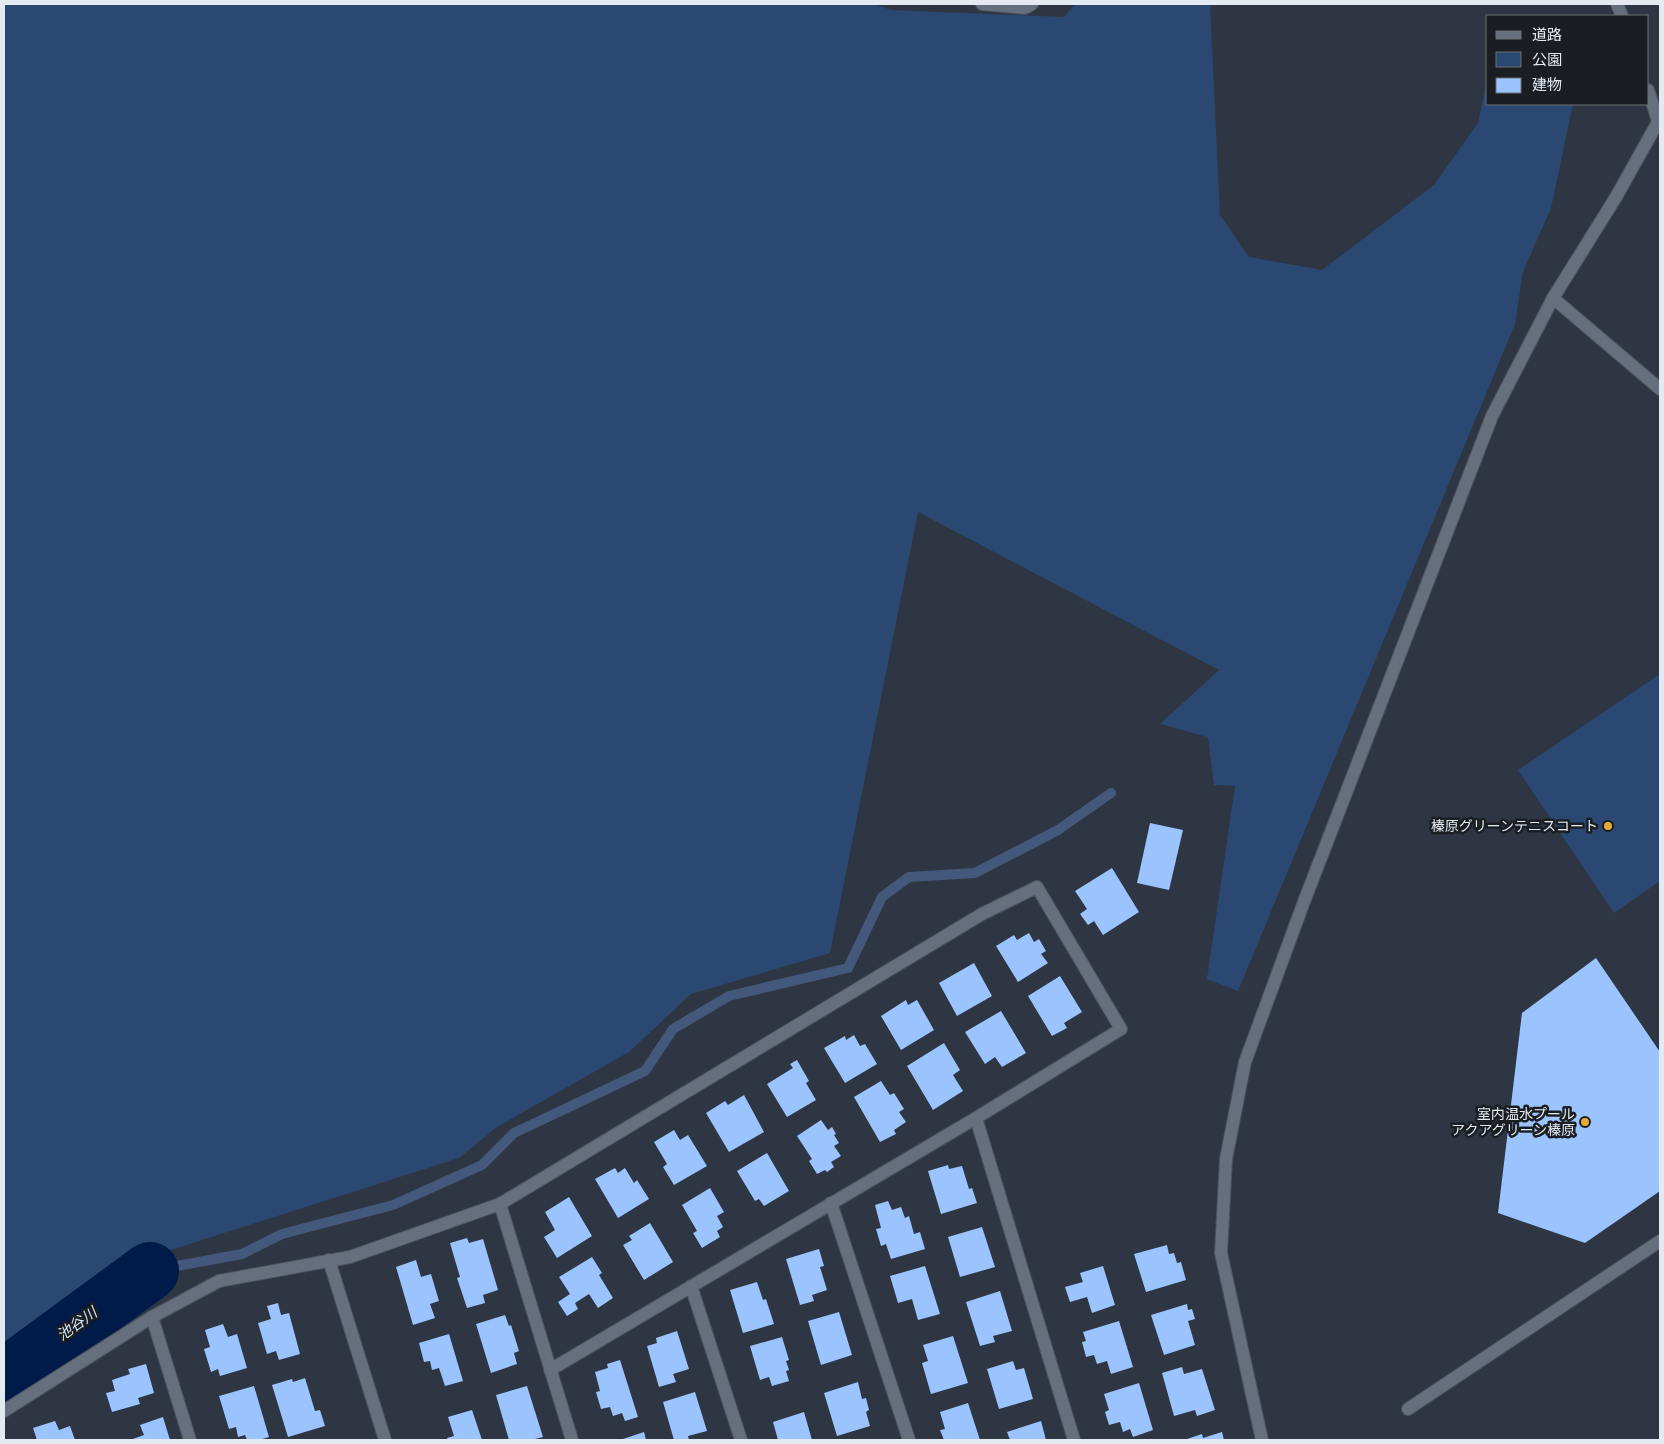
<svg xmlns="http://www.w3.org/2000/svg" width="1664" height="1444" font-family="'Work Sans','Noto Sans JP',sans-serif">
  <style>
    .green { fill: #2b4873 }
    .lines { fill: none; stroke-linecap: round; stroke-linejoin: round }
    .stream { stroke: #44587c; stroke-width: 10 }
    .river { stroke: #001a49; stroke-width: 58 }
    .building { fill: #9bc4ff }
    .minor-casing { stroke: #4c535d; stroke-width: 14 }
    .minor { stroke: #666f7d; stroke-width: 12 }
    .poi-dot { fill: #eaaa38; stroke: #1a1e23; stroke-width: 2 }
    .labels { text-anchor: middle; stroke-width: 5; stroke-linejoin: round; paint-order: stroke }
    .poi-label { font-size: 14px; fill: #e4eaf2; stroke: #1a1e23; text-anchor: end }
    .water-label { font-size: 15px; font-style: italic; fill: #d3e1f4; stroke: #1a1e23 }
  </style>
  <rect width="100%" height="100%" fill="#2e3643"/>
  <!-- green -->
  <g class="green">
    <path d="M4,4H874L891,10L1064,17L1075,4H1210L1220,215L1249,257L1322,270L1434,185L1478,123L1488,75V104H1573L1551,208L1523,272L1515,324L1238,991L1207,979L1235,786L1214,785L1208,737L1160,724L1219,670L918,512L830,953L691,994L629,1052L497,1127L459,1158L133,1262L4,1357Z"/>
    <path d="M1660,674V881L1614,913L1518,770Z"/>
  </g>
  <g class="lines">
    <!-- stream -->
    <path class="stream" d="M150,1271L242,1254L282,1234L393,1205L482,1165L514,1133L645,1071L673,1029L729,996L848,968L882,897L909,877L975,873L1058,830L1111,793"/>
    <!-- river -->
    <path class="river" d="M4,1378L150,1271"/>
  </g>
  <!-- building -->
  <g class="building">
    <path d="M1150,823L1183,830L1169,890L1137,883Z"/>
    <path d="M1112,868L1139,912L1103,935L1094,921L1088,925L1080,914L1087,909L1075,891Z"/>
    <path d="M1029,933L1034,942L1039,939L1046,951L1041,954L1048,963L1018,982L996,946L1014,935L1017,940Z"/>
    <path d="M1596,958L1660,1052V1191L1585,1243L1498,1213L1522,1013Z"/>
    <path d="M974,963L992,996L957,1016L939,983Z"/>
    <path d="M1060,976L1082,1012L1064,1023L1067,1028L1052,1036L1028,996Z"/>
    <path d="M906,1000L908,1005L917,1000L934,1030L901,1050L881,1016Z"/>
    <path d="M1001,1011L1026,1053L1002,1067L995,1057L985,1064L965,1032Z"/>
    <path d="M854,1035L860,1046L865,1044L877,1064L845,1083L824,1048L845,1036L846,1040Z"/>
    <path d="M944,1043L960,1070L953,1075L963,1091L933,1110L907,1066Z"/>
    <path d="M797,1060L809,1081L806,1083L816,1100L787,1117L767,1084L793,1068L790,1064Z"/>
    <path d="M881,1081L890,1095L894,1093L904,1109L899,1112L906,1122L894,1130L896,1134L880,1142L854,1097Z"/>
    <path d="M744,1095L764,1132L729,1152L706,1113L725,1101L728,1105Z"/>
    <path d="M821,1120L828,1130L832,1127L836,1134L834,1135L839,1143L834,1146L841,1156L831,1162L834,1167L827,1172L825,1170L817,1174L809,1161L812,1159L797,1136Z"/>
    <path d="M674,1130L680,1140L688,1135L707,1166L674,1185L663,1167L667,1164L654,1142Z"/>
    <path d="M767,1153L789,1191L764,1206L759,1199L755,1201L737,1171Z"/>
    <path d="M948,1165L949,1169L962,1166L969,1189L972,1188L977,1203L941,1214L928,1171Z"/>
    <path d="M615,1168L618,1173L625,1168L634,1183L637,1180L649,1199L618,1218L595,1179Z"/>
    <path d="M710,1188L724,1212L717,1216L723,1227L717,1231L720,1237L702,1248L693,1233L697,1231L682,1205Z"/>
    <path d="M569,1197L592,1236L557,1258L544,1237L555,1230L545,1212Z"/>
    <path d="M888,1201L892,1210L901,1207L905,1218L909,1216L914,1234L920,1232L925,1249L891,1259L886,1244L881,1246L876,1229L881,1228L875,1205Z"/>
    <path d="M650,1223L673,1262L644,1280L623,1245L632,1240L629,1236Z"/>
    <path d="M982,1227L995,1267L960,1277L948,1237Z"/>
    <path d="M467,1238L469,1243L483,1239L498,1290L483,1295L485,1303L467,1308L457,1278L460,1277L450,1243Z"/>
    <path d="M1167,1245L1169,1254L1174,1253L1177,1263L1181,1262L1186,1280L1146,1292L1134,1254Z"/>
    <path d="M819,1249L824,1266L820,1267L827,1290L812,1295L814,1301L800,1305L786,1259Z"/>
    <path d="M592,1257L602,1273L599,1275L613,1298L598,1308L589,1294L575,1303L578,1309L567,1316L558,1302L570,1294L559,1277Z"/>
    <path d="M416,1260L421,1277L431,1274L439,1301L430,1304L435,1318L413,1325L396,1267Z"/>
    <path d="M925,1266L940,1314L918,1320L912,1299L898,1303L890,1276Z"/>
    <path d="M1103,1266L1115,1305L1092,1313L1087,1297L1070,1302L1065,1287L1083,1282L1080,1273Z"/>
    <path d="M757,1282L763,1300L766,1299L774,1324L743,1333L730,1290Z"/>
    <path d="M1000,1291L1012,1331L993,1336L995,1342L980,1346L966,1302Z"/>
    <path d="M278,1303L281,1315L289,1313L300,1354L279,1360L276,1351L267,1354L258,1323L271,1319L267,1306Z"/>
    <path d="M1187,1304L1188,1310L1192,1309L1195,1319L1188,1321L1195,1345L1164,1355L1151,1315Z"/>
    <path d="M839,1312L852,1355L821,1365L808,1321Z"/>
    <path d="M505,1315L509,1326L511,1325L519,1351L514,1353L517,1364L491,1373L476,1324Z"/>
    <path d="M1119,1321L1133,1367L1111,1374L1107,1361L1097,1364L1094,1355L1086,1357L1082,1342L1086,1341L1083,1332Z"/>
    <path d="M223,1324L228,1337L237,1334L247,1368L220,1376L218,1369L211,1372L204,1349L210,1347L205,1330Z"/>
    <path d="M677,1331L689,1369L673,1374L676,1382L659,1387L647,1346L657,1343L656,1338Z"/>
    <path d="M449,1334L463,1381L445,1386L439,1368L432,1370L430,1361L424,1362L419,1343Z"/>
    <path d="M953,1336L968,1383L931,1394L922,1363L928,1361L923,1345Z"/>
    <path d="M782,1337L789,1360L786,1361L789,1370L786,1371L789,1381L772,1386L769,1377L760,1380L750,1346Z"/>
    <path d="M620,1360L638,1417L625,1421L622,1413L613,1416L610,1407L601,1409L596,1392L600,1391L595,1372L608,1368L607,1364Z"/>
    <path d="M1013,1361L1016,1370L1024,1368L1033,1399L999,1409L987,1369Z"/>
    <path d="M146,1364L154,1393L138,1398L140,1404L112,1412L106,1393L115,1391L112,1380L130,1374L128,1369Z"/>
    <path d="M1182,1367L1184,1374L1202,1369L1215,1410L1197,1416L1195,1410L1174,1416L1162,1373Z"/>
    <path d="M305,1378L315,1411L320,1410L325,1426L288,1437L272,1385L292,1379L293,1382Z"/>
    <path d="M858,1382L862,1399L866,1398L869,1410L866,1412L870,1426L837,1436L824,1393Z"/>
    <path d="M1139,1383L1153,1430L1133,1437L1130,1429L1123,1432L1120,1422L1109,1425L1105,1412L1109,1410L1104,1394Z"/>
    <path d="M254,1386L269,1437L259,1440H247L245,1435L238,1437L236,1427L229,1429L219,1396Z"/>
    <path d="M527,1386L543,1437L531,1440H509L496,1395Z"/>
    <path d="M695,1392L707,1431L688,1436L689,1440H674L663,1402Z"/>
    <path d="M968,1403L980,1440H944L940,1430L945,1429L940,1412Z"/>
    <path d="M472,1410L482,1440H448L447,1438L454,1436L448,1417Z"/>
    <path d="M804,1412L812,1440H778L773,1422Z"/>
    <path d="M163,1417L170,1440H130L144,1435L140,1425Z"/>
    <path d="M55,1421L59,1430L70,1426L75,1440H37L33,1428Z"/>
    <path d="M1041,1421L1046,1440H1010L1007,1432Z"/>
    <path d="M644,1432L646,1440H620Z"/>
    <path d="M1222,1432L1224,1440H1184L1202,1434L1203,1438Z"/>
  </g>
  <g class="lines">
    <!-- minor casing -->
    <g class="minor-casing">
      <g id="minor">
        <path d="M982,4L1025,8L1032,4"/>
        <path d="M1617,4L1622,16"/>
        <path d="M1648,90L1660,127"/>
        <path d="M1553,298L1660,389"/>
        <path d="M976,1118L1074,1440"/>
        <path d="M831,1203L909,1440"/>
        <path d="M500,1204L572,1440"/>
        <path d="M329,1260L385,1440"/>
        <path d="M691,1286L741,1440"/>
        <path d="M152,1317L190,1440"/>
        <path d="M1408,1409L1660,1241"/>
        <path d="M4,1411L152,1317L219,1281L350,1257L500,1204L982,914L1037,887L1121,1029L976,1118L550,1370"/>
        <path d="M1262,1440L1221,1253L1226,1159L1245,1062L1305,899L1492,416L1553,298L1616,197L1658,122"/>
      </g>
    </g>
    <!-- minor -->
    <use href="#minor" class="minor"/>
  </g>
  <!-- markers -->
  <g class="poi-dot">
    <circle cx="1608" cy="826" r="5"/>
    <circle cx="1585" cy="1122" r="5"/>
  </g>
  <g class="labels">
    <!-- poi labels -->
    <g class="poi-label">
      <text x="1598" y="831">榛原グリーンテニスコート</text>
      <text x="1575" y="1119">室内温水プール<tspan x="1575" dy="16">アクアグリーン榛原</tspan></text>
    </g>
    <!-- water labels -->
    <g class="water-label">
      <text transform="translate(77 1324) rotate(-36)" y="5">池谷川</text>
    </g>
  </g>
  <!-- border -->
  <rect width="1664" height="1444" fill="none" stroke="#e4eaf2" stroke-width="10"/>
  <!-- legend -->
  <rect x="1486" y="15" width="162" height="90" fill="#1a1e23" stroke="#6b7076"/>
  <rect x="1496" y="31" width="25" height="8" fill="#666f7d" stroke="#6b7076"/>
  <text x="1532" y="40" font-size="15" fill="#e4eaf2">道路</text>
  <rect x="1496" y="52" width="25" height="15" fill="#2b4873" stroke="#6b7076"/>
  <text x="1532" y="65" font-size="15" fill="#e4eaf2">公園</text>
  <rect x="1496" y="78" width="25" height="15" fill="#9bc4ff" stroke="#6b7076"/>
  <text x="1532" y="90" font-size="15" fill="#e4eaf2">建物</text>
</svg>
